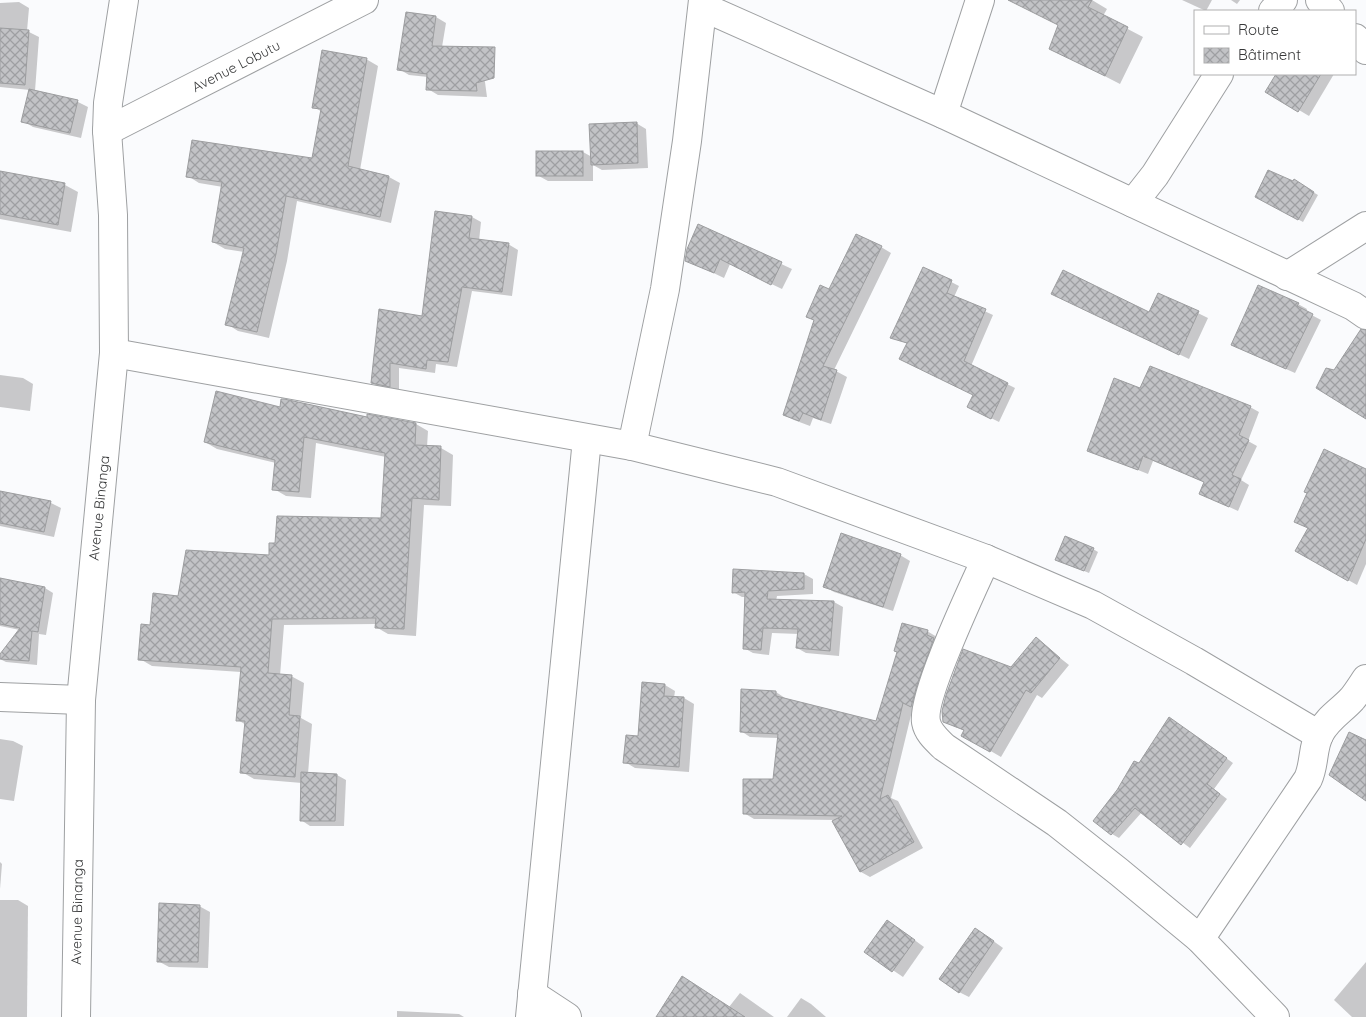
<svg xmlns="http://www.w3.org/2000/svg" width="1366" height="1017" font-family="Quicksand,sans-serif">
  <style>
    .shadow { fill: #0003 }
    .building { fill: url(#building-cross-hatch); stroke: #9c9d9f }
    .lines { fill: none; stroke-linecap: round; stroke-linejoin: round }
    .minor-casing { stroke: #9ea0a2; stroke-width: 30 }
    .minor { stroke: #fff; stroke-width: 28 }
    .labels { text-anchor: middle; stroke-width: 4; stroke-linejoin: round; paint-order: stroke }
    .street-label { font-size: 14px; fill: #373839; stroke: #fff }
  </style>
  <defs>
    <pattern id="building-cross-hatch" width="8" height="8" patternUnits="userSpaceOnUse" patternTransform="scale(1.25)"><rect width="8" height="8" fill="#c2c3c6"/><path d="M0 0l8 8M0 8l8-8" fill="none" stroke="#9e9fa2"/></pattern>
  </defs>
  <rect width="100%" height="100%" fill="#fafbfd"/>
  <!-- shadow -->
  <g class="shadow">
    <path d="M1019,0H1092L1107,9L1103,16L1143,37L1120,84L1050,48L1059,25L1018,4Z"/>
    <path d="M1182,0H1212L1206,11Z"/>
    <path d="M1231,0H1240L1237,4Z"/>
    <path d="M19,2L29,8L27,31L39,37L35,91L78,102L88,107L81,138L33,127L23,121L30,90L0,87V3Z"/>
    <path d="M436,17L446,23L442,47L474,54L485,82L487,97L438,95L428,89V77L409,75L399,69Z"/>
    <path d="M366,59L378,66L360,170L389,177L400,183L391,223L297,201L287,261L269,338L238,331L227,324L244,252L225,249L213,242L223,187L199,183L188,176L313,160L322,112L314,107Z"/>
    <path d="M1277,74H1334L1309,116L1267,91Z"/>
    <path d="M636,123L646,129L648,168L602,170L593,165V181H548L537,175L583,152L592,157Z"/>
    <path d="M0,172L65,185L78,192L71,232L0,219Z"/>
    <path d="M1294,181L1318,195L1303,222L1256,197Z"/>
    <path d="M472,217L481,222L479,241L508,244L518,250L512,296L472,291L457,367L436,364L435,373L399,368V391L381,388L372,383L423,318Z"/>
    <path d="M698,225L792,269L782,289L730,264L724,278L686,260Z"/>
    <path d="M881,247L891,253L834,370L847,377L831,424L813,418L810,426L794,420L784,415L816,321L830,291Z"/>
    <path d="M924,268L959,286L954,297L993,315L971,366L1015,388L999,422L977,411L975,395L908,344L892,337Z"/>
    <path d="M1159,294L1208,318L1189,359L1062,298L1150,314Z"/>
    <path d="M1298,304L1307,309L1306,312L1321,320L1295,373L1241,349Z"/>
    <path d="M0,375L23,378L33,384L30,411L0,407Z"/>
    <path d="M1140,389L1250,407L1259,412L1248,441L1257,446L1241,480L1249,485L1238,511L1201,494L1205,482L1153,461L1148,474L1088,450Z"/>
    <path d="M281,409L416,424L428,431L427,447L441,448L453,455L451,506L424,505L416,636L388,634L376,627V624L284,625L280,676H291L304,683L301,718L312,724L308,774L337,775L346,780L344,826H310L301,820L302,783L254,779L242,772L246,725L238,720L241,672L152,666L140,659L151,626L270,556L382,519L386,457L316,443L311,498L286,496L274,489L276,463L217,449L205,442Z"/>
    <path d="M1366,470V564L1357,585L1297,551Z"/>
    <path d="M0,492L51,503L61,508L54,537L0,526Z"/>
    <path d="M1093,549L1098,552L1089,573L1062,562Z"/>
    <path d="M900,555L910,561L893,611L834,592L824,586Z"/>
    <path d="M804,574L813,579V594L777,596L776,601L834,602L843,607L839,656L806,653L797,648L799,634L772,633L769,655L753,653L744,648L746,597H742L733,592Z"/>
    <path d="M0,580L45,588L53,593L46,635L39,634L37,665L6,662L0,659L20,630L0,626Z"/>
    <path d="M927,631L937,637L913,707L891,798L898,801L923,848L870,877L861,872L836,820L754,819L744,813L774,780L779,738L750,737L741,731L776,692L785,698V700L877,723Z"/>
    <path d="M1036,639L1069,665L1042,698L1037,695L1001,757L963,735L965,731L953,726L1012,668Z"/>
    <path d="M665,685L675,691L674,698H684L694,704L689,772L635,768L625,762L640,737Z"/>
    <path d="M1177,723L1233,763L1214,789L1227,799L1190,848L1142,812L1119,838L1112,834L1139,765Z"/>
    <path d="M0,739L13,741L23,746L14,801L0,799Z"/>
    <path d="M0,862L2,864L0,889Z"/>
    <path d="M0,900H18L28,906L27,1017H0Z"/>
    <path d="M199,906L210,912L208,968L169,967L158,961Z"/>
    <path d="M898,928L924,947L903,977L866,952Z"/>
    <path d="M985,935L1003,948L969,997L959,992Z"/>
    <path d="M1366,962V1017H1352L1334,1000Z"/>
    <path d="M740,993L774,1017H657L729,1007Z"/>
    <path d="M801,998L811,1004L826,1017H787Z"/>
    <path d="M397,1011L459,1014L464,1017H397Z"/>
  </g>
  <!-- building -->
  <g class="building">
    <path d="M1008,0H1092L1088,7L1128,27L1105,76L1049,49L1058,25Z"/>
    <path d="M406,12L436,16L432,46L495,47L494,78L476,83L477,91L426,90L427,74L397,70Z"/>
    <path d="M0,28L29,30L25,85L0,83Z"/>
    <path d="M322,50L367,58L348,166L389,176L380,217L286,196L276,254L257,332L225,325L244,248L212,242L222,182L186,177L192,140L312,158L321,109L312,108Z"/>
    <path d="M1276,74H1321L1298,112L1265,92Z"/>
    <path d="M29,89L78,100L70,133L21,122Z"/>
    <path d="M637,122L638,163L591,165L589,124Z"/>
    <rect x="536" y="151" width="47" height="25"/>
    <path d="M1268,170L1293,181L1294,179L1314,192L1298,220L1255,197Z"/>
    <path d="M0,171L65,183L58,225L0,214Z"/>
    <path d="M435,211L472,216L469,238L509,243L502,292L462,287L448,362L427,360L426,369L390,363V387L371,383L379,309L422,316Z"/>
    <path d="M698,224L782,262L771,285L720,259L714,273L685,261L687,249Z"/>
    <path d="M856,234L882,246L823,366L837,370L821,420L803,413L799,421L783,415L814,320L806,317L820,285L829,289Z"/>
    <path d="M923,267L952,280L947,293L986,309L964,361L1008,383L991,419L967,407L973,395L899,359L907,343L890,338Z"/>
    <path d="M1063,270L1149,312L1158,293L1199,311L1179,355L1051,294Z"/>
    <path d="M1258,285L1299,303L1297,306L1313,314L1286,369L1231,345Z"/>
    <path d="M1361,329L1366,330V419L1316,388L1326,368L1334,370Z"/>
    <path d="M1150,366L1251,406L1239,435L1249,440L1232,475L1241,479L1229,507L1199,494L1204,482L1143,456L1138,470L1087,451L1114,378L1140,388Z"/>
    <path d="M216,391L280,407L281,399H284L367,417V414L416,423L415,445L441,446L439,500L412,498L404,629L375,628L376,618L272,619L268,673L292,675L289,715L300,716L295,777L240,773L245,721H236L241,667L138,660L141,624L150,625L153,593L178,596L186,550L269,555V543H275L277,516L381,518L385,453L304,437L299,492L272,490L275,460L204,442Z"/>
    <path d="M1324,449L1366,469V539L1348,581L1295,551L1308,528L1294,522L1307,493L1304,492Z"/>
    <path d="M0,491L51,501L44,532L0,523Z"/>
    <path d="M841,533L901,554L883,607L823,587Z"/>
    <path d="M1065,536L1094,548L1084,571L1055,560Z"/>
    <path d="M733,569L804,573V589L768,591L767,599L834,601L830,651L796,648L798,629L763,628L761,650L743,649L745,592L732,593Z"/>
    <path d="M0,578L45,587L38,632L32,631L29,661L0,659V654L20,628L0,624Z"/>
    <path d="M902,623L928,630L927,635L934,638L917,685L911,707L903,703L880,799L888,795L914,842L860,872L832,821L842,816L743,814V779H773L778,734L740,732L741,689L776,691V696L876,721L897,652L894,651Z"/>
    <path d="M1036,637L1060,658L1031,693L1026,690L990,752L961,736L964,730L943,722L942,711L946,695L963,649L1011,667Z"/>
    <path d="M642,682L665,684L664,696L684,697L679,767L623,763L626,735L638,736Z"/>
    <path d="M1169,717L1227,758L1207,784L1220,794L1181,845L1135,808L1111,835L1093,821L1117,790L1134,761L1139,763Z"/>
    <path d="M1349,732L1366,740V801L1329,775Z"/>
    <path d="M301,772L337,774L335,821H300Z"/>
    <path d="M159,903L200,905L198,962H157Z"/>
    <path d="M887,920L915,940L892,972L864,952Z"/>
    <path d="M975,928L994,941L959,993L939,979Z"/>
    <path d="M682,976L745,1017H656Z"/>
  </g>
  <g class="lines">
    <!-- minor casing -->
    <g class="minor-casing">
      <g id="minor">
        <path d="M1320,0L1330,11"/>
        <path d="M703,7L943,114L1353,306L1366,315"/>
        <path d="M1273,11L1283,0"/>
        <path d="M1355,38L1366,50"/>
        <path d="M943,114L980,0"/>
        <path d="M107,131L364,0"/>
        <path d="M1133,203L1155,175L1219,74"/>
        <path d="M1287,276L1366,226"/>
        <path d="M114,353L632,446L777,482L986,559L1093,605L1194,661L1319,735"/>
        <path d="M632,446L665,289L687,141L703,0"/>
        <path d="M986,559C973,588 921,697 926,722C928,733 937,740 944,747L1057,823L1119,872L1200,939L1275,1017"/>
        <path d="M0,697L81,700"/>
        <path d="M1200,939L1308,779C1315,764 1312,747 1320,733C1328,718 1341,711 1352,699C1357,693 1362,685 1366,679"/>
        <path d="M532,994L567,1017"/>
        <path d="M76,1017L81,700L114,353L113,215L107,131L108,103L124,0"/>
        <path d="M530,1017L587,439"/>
      </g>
    </g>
    <!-- minor -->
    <use href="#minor" class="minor"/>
  </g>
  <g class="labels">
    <!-- street labels -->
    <g class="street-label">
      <text transform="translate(236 66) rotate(-27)" y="5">Avenue Lobutu</text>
      <text transform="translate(99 508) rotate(-84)" y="5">Avenue Binanga</text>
      <text transform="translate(77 912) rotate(-89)" y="5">Avenue Binanga</text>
    </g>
  </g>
  <!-- legend -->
  <rect x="1194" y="10" width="162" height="65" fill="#ffffff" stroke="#afafb0"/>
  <rect x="1204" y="26" width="25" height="8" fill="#ffffff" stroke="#afafb0"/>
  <text x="1238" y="35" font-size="15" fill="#373839">Route</text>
  <rect x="1204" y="48" width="25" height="15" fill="url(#building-cross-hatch)" stroke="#afafb0"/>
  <text x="1238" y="60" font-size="15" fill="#373839">Bâtiment</text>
</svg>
